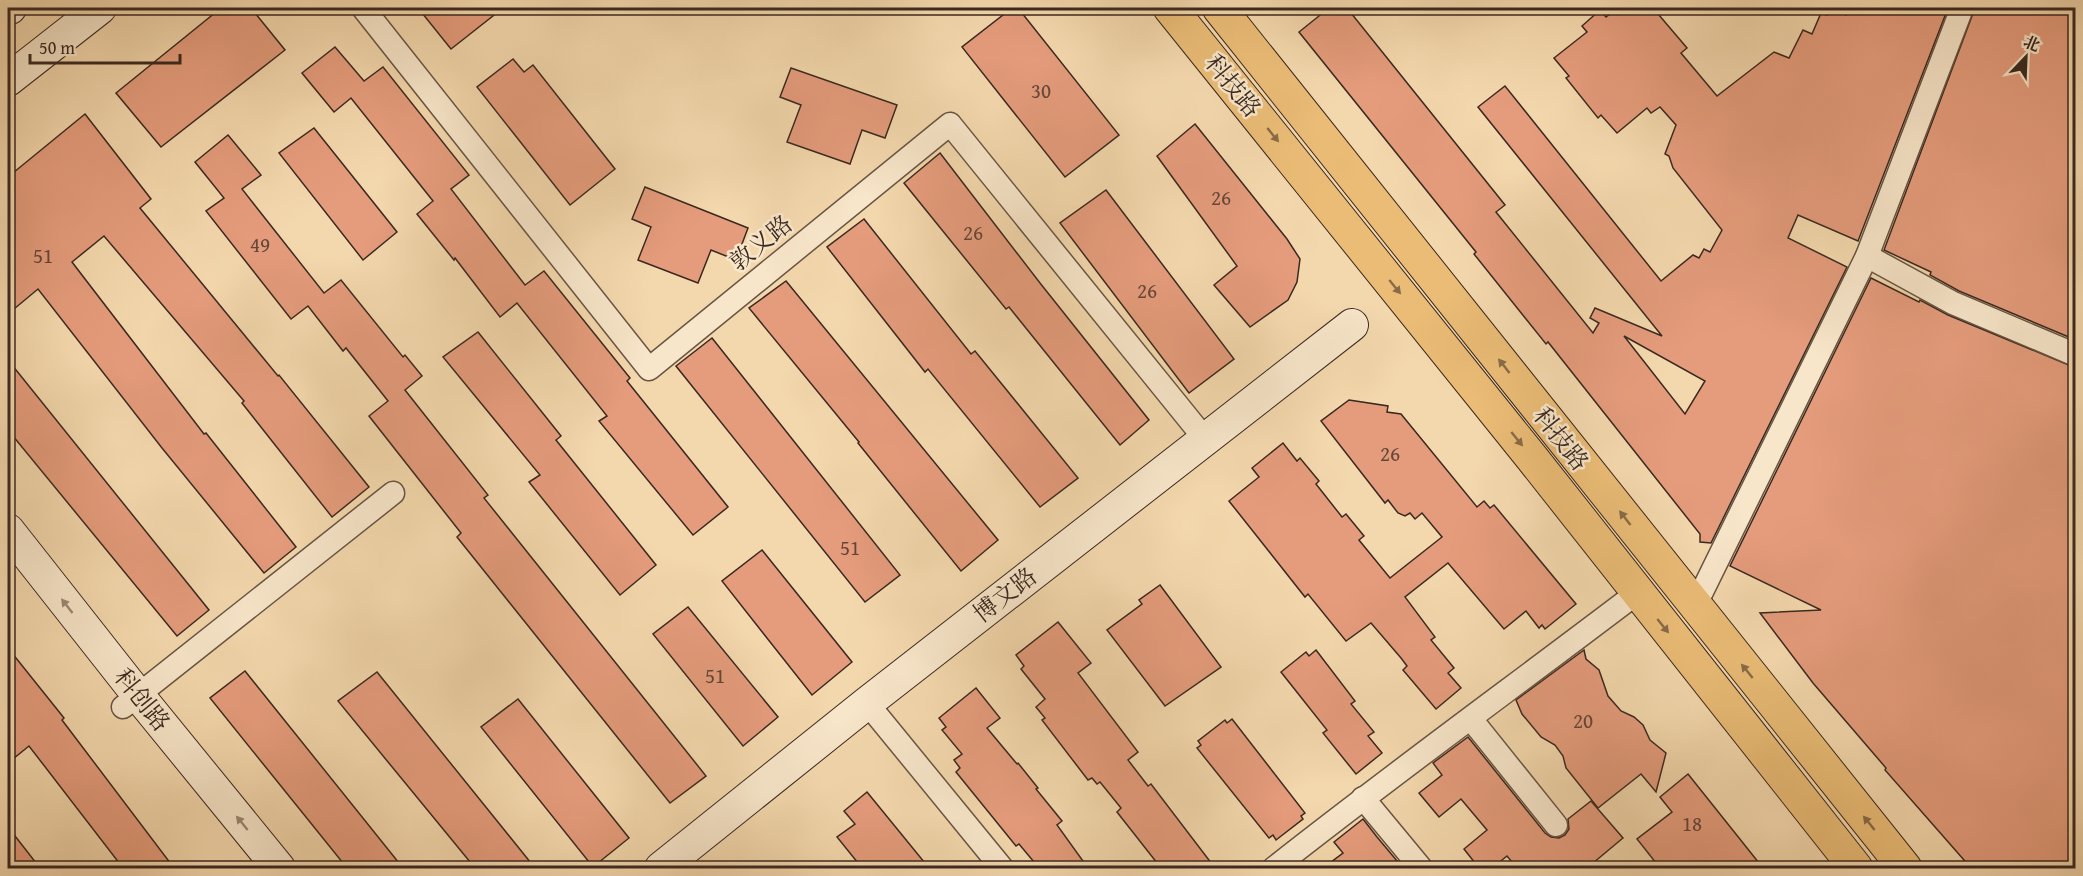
<svg xmlns="http://www.w3.org/2000/svg" width="2083" height="876" font-family="'Gentium Book Plus','Noto Serif SC',serif">
  <style>
    .building { fill: #e59c7c; stroke: #3a2921; stroke-width: 1.5; fill-rule: evenodd }
    .lines { fill: none; stroke-linecap: round; stroke-linejoin: round }
    .street-casing { stroke: #685544; stroke-width: 25 }
    .secondary-casing { stroke: #3a2921; stroke-width: 34 }
    .primary-casing { stroke: #3a2921; stroke-width: 35 }
    .street { stroke: #f8e6ca; stroke-width: 22 }
    .secondary { stroke: #f8e6ca; stroke-width: 32 }
    .primary { stroke: #eabc76; stroke-width: 33 }
    .oneway { fill: #896b47 }
    .oneway2 { fill: #998876 }
    .labels { text-anchor: middle; stroke-width: 5; stroke-linejoin: round; paint-order: stroke }
    .number-label { font-size: 21px; fill: #654638 }
    .street-label { font-size: 24px; fill: #3a2921; stroke: #f8e6ca }
  </style>
  <rect width="100%" height="100%" fill="#f4d8ad"/>
  <filter id="stains"><feTurbulence type="fractalNoise" baseFrequency=".00333" numOctaves="4"/><feColorMatrix values="0 0 0 0 .2 0 0 0 0 .09 0 0 0 0 .02 0 0 0 .5 -.17"/></filter>
  <radialGradient id="worn" r=".72"><stop offset=".6" stop-color="#630" stop-opacity="0"/><stop offset="1" stop-color="#630" stop-opacity=".3"/></radialGradient>
  <!-- building -->
  <g class="building">
    <path d="M221,8H251L285,50L161,147L116,93Z"/>
    <path d="M418,8H503L451,49Z"/>
    <path d="M1012,8H1018L1119,135L1065,177L962,47Z"/>
    <path d="M1329,8H1347L1505,205L1496,212L1593,333L1599,323L1590,318L1595,308L1662,336L1478,107L1505,86L1661,281L1693,255L1699,258L1704,249L1710,252L1722,230L1673,168L1669,156L1665,154L1676,125L1660,107L1651,113L1647,108L1617,133L1601,115L1598,118L1566,78L1569,76L1554,58L1587,32L1582,26L1600,10L1606,17L1618,8H1653L1687,48L1681,53L1717,96L1774,52L1789,58L1803,30L1812,34L1821,13L1827,15L1831,8L1846,15L1851,8H1948L1858,241L1798,215L1788,238L1847,267L1711,543L1700,542V534L1548,342L1546,344L1474,254L1476,252L1299,32ZM1624,336L1705,381L1685,414Z"/>
    <path d="M1975,8H2076V340L1959,291L1930,275L1931,272L1884,250Z"/>
    <path d="M335,47L364,81L383,67L469,175L451,189L525,285L544,271L630,378L627,381L728,507L693,535L599,421L607,416L517,303L500,317L455,258L454,260L417,214L433,201L351,98L334,112L302,73Z"/>
    <path d="M513,59L524,72L533,65L615,169L570,205L477,87Z"/>
    <path d="M791,68L897,105L885,138L862,130L850,164L787,142L801,105L780,97Z"/>
    <path d="M85,114L151,199L140,208L278,376L279,375L369,487L332,517L242,403L244,401L104,236L72,262L204,434L206,433L296,547L264,573L162,448L38,289L8,314V177Z"/>
    <path d="M1195,124L1287,239L1300,259L1297,282L1288,300L1250,327L1214,285L1237,266L1157,156Z"/>
    <path d="M314,128L397,232L363,260L279,153Z"/>
    <path d="M228,135L261,175L242,189L324,293L341,280L403,357L405,355L422,376L405,390L488,495L484,498L706,776L670,803L457,537L461,533L369,416L388,401L346,348L343,351L308,306L291,319L206,211L224,198L195,162Z"/>
    <path d="M940,153L1040,283L1149,420L1120,445L1009,307L1006,309L904,183Z"/>
    <path d="M645,187L748,228L736,260L711,250L698,283L638,260L651,227L632,219Z"/>
    <path d="M1106,190L1234,359L1189,393L1060,223Z"/>
    <path d="M864,219L971,354L975,351L1078,478L1040,507L928,369L925,372L827,247Z"/>
    <path d="M1871,278L1919,302L1920,300L1948,315L2076,368V868H1971L1885,770L1886,768L1813,683L1760,613L1821,610L1730,566Z"/>
    <path d="M786,281L998,540L961,571L858,443L859,442L749,308Z"/>
    <path d="M478,332L561,436L556,440L656,565L620,595L529,482L540,475L443,357Z"/>
    <path d="M712,338L900,575L865,602L676,366Z"/>
    <path d="M8,360L209,610L177,636L8,430Z"/>
    <path d="M1349,400L1388,406L1387,412L1401,414L1477,507L1484,501L1490,508L1494,505L1576,604L1545,629L1542,625L1539,628L1526,611L1504,629L1448,563L1405,597L1435,637L1431,640L1454,668L1448,673L1461,688L1436,709L1403,670L1407,666L1401,658L1371,623L1346,641L1308,594L1305,597L1229,501L1259,477L1252,468L1283,443L1297,461L1300,458L1319,481L1316,484L1342,517L1346,514L1364,536L1359,540L1390,578L1442,537L1422,513L1415,519L1410,513L1405,516L1398,513L1388,500L1385,503L1321,421Z"/>
    <path d="M762,550L852,662L812,695L722,581Z"/>
    <path d="M1160,585L1221,667L1165,706L1107,630L1142,604L1139,600Z"/>
    <path d="M688,607L778,717L743,746L653,634Z"/>
    <path d="M1058,622L1091,663L1078,673L1138,752L1128,760L1148,786L1151,784L1215,868H1161L1117,812L1121,808L1100,782L1097,784L1092,778L1088,780L1042,720L1045,718L1036,707L1045,699L1021,669L1024,666L1016,655Z"/>
    <path d="M8,648L64,718L62,720L174,868H123L29,746L8,763Z"/>
    <path d="M1316,650L1355,701L1351,704L1374,732L1368,736L1382,753L1356,774L1323,733L1327,730L1281,672L1306,652L1309,656Z"/>
    <path d="M1584,650L1586,659L1599,670L1608,696L1621,711L1634,717L1643,725L1650,740L1666,753L1656,792L1641,774L1598,808L1566,768L1563,756L1555,745L1541,737L1522,714L1516,700Z"/>
    <path d="M245,671L403,868H347L210,698Z"/>
    <path d="M377,672L535,868H475L338,701Z"/>
    <path d="M976,688L1000,718L987,728L1017,764L1018,763L1038,788L1036,789L1062,821L1057,825L1088,868H1039L1019,844L1016,846L956,772L960,768L954,760L962,754L942,730L946,727L939,718Z"/>
    <path d="M518,699L629,838L593,867L481,727Z"/>
    <path d="M1232,719L1305,813L1301,816L1303,819L1276,840L1273,835L1269,838L1197,748L1201,745L1198,741L1225,720L1227,723Z"/>
    <path d="M1468,737L1545,833L1551,837L1559,838L1565,835L1569,829L1568,819L1591,801L1623,838L1587,868H1517L1507,856L1492,868H1479L1464,849L1487,830L1461,799L1439,817L1419,793L1442,775L1433,763Z"/>
    <path d="M1688,774L1763,868H1660L1637,839L1672,812L1660,797Z"/>
    <path d="M867,792L929,868H862L837,837L855,824L844,811Z"/>
    <path d="M1363,819L1377,837L1403,868H1323L1343,853L1334,842Z"/>
    <path d="M8,827L40,868H8Z"/>
  </g>
  <g class="lines">
    <!-- street casing -->
    <g class="street-casing">
      <g id="street">
        <path d="M363,8L649,369L950,124L1205,439"/>
        <path d="M1867,256L1953,303L2076,355"/>
        <path d="M1695,606L1867,256L1962,8"/>
        <path d="M867,703L1002,868"/>
        <path d="M123,707L393,493"/>
        <path d="M1471,719L1556,825"/>
        <path d="M1363,798L1421,868"/>
        <path d="M1274,868C1393,774 1516,685 1637,593"/>
      </g>
    </g>
    <!-- secondary casing -->
    <g class="secondary-casing">
      <g id="secondary">
        <path d="M8,9L10,8"/>
        <path d="M8,80L100,8"/>
        <path d="M8,530L138,695L279,868"/>
        <path d="M661,868L867,703L1352,325"/>
      </g>
    </g>
    <!-- primary casing -->
    <g class="primary-casing">
      <g id="primary">
        <path d="M1170,8L1532,458L1856,868"/>
        <path d="M1219,8L1905,868"/>
      </g>
    </g>
    <!-- street -->
    <use href="#street" class="street"/>
    <!-- secondary -->
    <use href="#secondary" class="secondary"/>
    <!-- primary -->
    <use href="#primary" class="primary"/>
  </g>
  <!-- one-way arrows -->
  <defs><path id="oneway-solid" d="M-6-.8H1V-3.2L6.5 0L1 3.2V.8H-6Z" transform="scale(1.5)"/></defs>
  <g class="oneway">
    <use href="#oneway-solid" transform="translate(1273 135) rotate(51)"/>
    <use href="#oneway-solid" transform="translate(1395 287) rotate(51)"/>
    <use href="#oneway-solid" transform="translate(1504 366) rotate(-128)"/>
    <use href="#oneway-solid" transform="translate(1517 439) rotate(51)"/>
    <use href="#oneway-solid" transform="translate(1625 518) rotate(-128)"/>
    <use href="#oneway-solid" transform="translate(1663 626) rotate(51)"/>
    <use href="#oneway-solid" transform="translate(1747 671) rotate(-129)"/>
    <use href="#oneway-solid" transform="translate(1869 823) rotate(-129)"/>
  </g>
  <g class="oneway2">
    <use href="#oneway-solid" transform="translate(67 606) rotate(-128)"/>
    <use href="#oneway-solid" transform="translate(242 823) rotate(-129)"/>
  </g>
  <g class="labels">
    <!-- number labels -->
    <g class="number-label">
      <text x="1041" y="98">30</text>
      <text x="1221" y="205">26</text>
      <text x="973" y="240">26</text>
      <text x="260" y="252">49</text>
      <text x="43" y="263">51</text>
      <text x="1147" y="298">26</text>
      <text x="1390" y="461">26</text>
      <text x="850" y="555">51</text>
      <text x="715" y="683">51</text>
      <text x="1583" y="728">20</text>
      <text x="1692" y="831">18</text>
    </g>
    <!-- street labels -->
    <g class="street-label">
      <text transform="translate(1233 86) rotate(51)" y="8">科技路</text>
      <text transform="translate(761 243) rotate(-39)" y="8">敦义路</text>
      <text transform="translate(1561 439) rotate(52)" y="8">科技路</text>
      <text transform="translate(1005 595) rotate(-38)" y="8">博文路</text>
      <text transform="translate(142 700) rotate(51)" y="8">科创路</text>
    </g>
  </g>
  <!-- margin -->
  <rect width="2083" height="876" fill="none" stroke="#f4d8ad" stroke-width="30"/>
  <rect x="9" y="9" width="2065" height="858" fill="none" stroke="#3a2921" stroke-width="3"/>
  <rect x="15" y="15" width="2053" height="846" fill="none" stroke="#3a2921" stroke-width="1.5"/>
  <!-- north arrow -->
  <g transform="translate(2026 57) rotate(23)" stroke="#f8e6ca" stroke-width="4.5" paint-order="stroke">
  <path d="M0-4.5L10 22L0 15L-10 22Z" fill="#3a2921"/>
  <text y="-9" font-size="16" font-weight="bold" text-anchor="middle" fill="#3a2921">北</text>
  </g>
  <!-- scale -->
  <path d="M30 54v9h150v-9" fill="none" stroke="#3a2921" stroke-width="3"/>
  <text x="39" y="54" font-size="18" fill="#3a2921" stroke="#f8e6ca" stroke-width="4.5" paint-order="stroke">50 m</text>
  <rect width="100%" height="100%" filter="url(#stains)"/>
  <rect width="100%" height="100%" fill="url(#worn)"/>
</svg>
